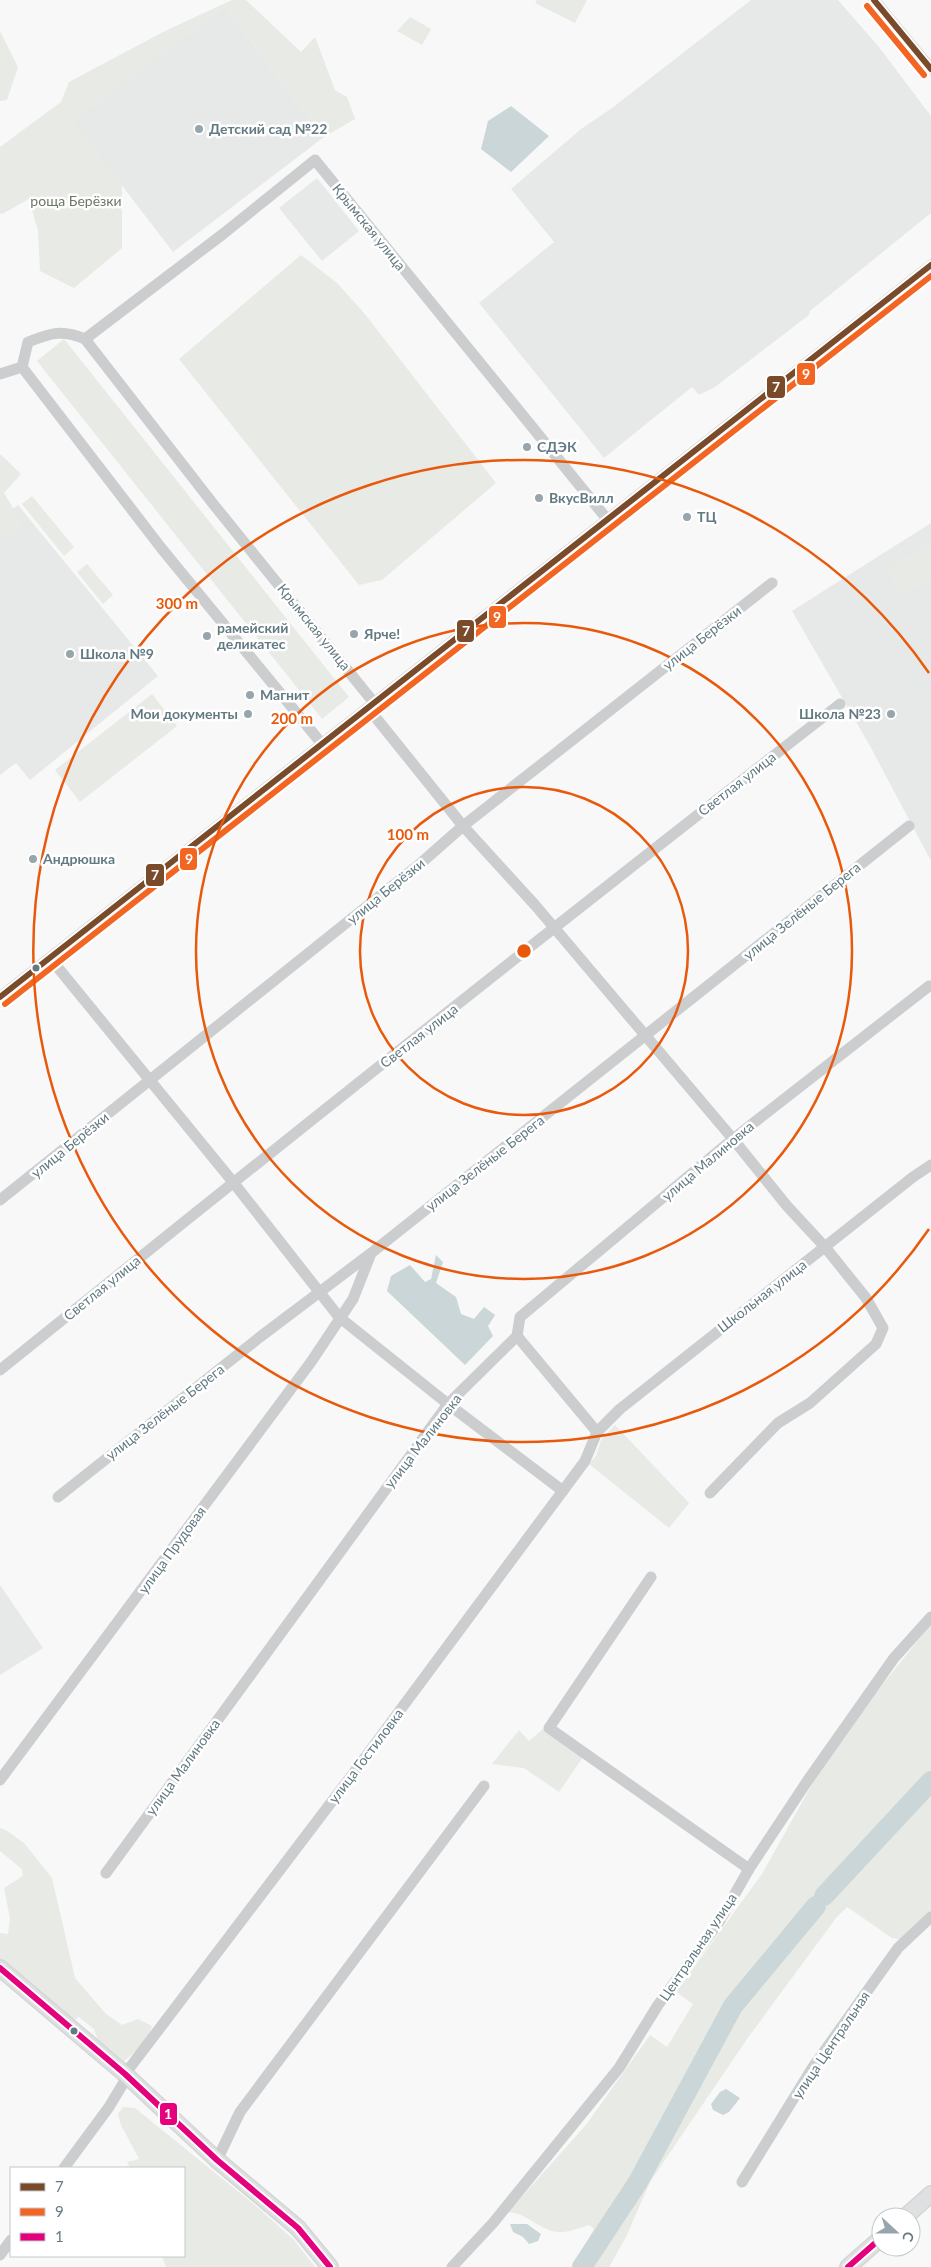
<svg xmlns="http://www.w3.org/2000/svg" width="931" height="2267" font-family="Lato,sans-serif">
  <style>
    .built { fill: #e7e9e9 }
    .green { fill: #e8eae5 }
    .water { fill: #cad6d7 }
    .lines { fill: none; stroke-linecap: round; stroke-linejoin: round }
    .river { stroke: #cad6d7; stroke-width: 20 }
    .major-casing { stroke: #d4d5d6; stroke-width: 18 }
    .minor { stroke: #cbcdce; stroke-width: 11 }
    .major { stroke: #dfe0e1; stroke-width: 15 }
    .bus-1-casing { stroke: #fff; stroke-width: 10 }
    .bus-2-casing { stroke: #fff; stroke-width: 10 }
    .bus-3-casing { stroke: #fff; stroke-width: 10 }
    .bus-1 { stroke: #7a4b2a; stroke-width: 6 }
    .bus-2 { stroke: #f26522; stroke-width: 6 }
    .bus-3 { stroke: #e5007d; stroke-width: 6 }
    .ring { fill: none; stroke: #e8590c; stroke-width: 2.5 }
    .poi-dot { fill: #97a6ac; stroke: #fff; stroke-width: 2 }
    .bus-dot { fill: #637a83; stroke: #fff; stroke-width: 2 }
    .labels { text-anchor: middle; stroke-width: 5; stroke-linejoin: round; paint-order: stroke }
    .poi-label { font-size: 14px; font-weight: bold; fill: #637a83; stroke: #fff; text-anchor: start }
    .park-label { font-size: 14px; fill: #6a7a62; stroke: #fff }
    .street-label { font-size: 14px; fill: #637a83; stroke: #fff }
    .centre { fill: #e8590c; stroke: #fff; stroke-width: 2.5 }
    .ring-label { font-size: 15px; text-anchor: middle; font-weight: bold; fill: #e8590c; stroke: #fff; stroke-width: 5; stroke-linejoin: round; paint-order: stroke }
    .line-badge { stroke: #fff; stroke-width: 2 }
    .badge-label { font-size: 14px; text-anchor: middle; font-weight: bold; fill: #fff }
  </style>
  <rect width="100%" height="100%" fill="#f8f8f8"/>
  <!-- built -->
  <g class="built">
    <path d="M751,0H838L879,47L931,116V213L810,311L809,315L715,387L699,395L692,387L604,458L479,303L554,242L511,189L581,129L612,108Z"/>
    <path d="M224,6L324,137L173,252L73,122Z"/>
    <path d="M317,178L359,231L322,261L279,208Z"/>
    <path d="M18,505L158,676L30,780L16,763L0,775V520Z"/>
    <path d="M931,523V861L870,746L792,611Z"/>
    <path d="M0,1585L43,1648L0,1675Z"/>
  </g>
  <!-- green -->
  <g class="green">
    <path d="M232,0H246L301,52L315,37L335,90L347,97L355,119L324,137L224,6L74,122L122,185V248L74,288L40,271L38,231L29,199L2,214L0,213V147L61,102L69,82L165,31Z"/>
    <path d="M537,0H587L575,23L535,3Z"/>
    <path d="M410,17L431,29L422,45L397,31Z"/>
    <path d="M0,31L18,67L7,100L0,101Z"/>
    <path d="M301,255L337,283L364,313L496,483L382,580L359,585L179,359Z"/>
    <path d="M64,339L349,697L322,719L37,361Z"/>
    <path d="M0,454L21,474L4,493L24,526L0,544Z"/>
    <path d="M32,496L74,547L64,556L22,504Z"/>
    <path d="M931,542V579L902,596L886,568Z"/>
    <path d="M87,564L113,595L103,604L77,572Z"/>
    <path d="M152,694L177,726L80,802L55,770Z"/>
    <path d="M615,1425L689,1503L669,1528L589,1464L596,1456L601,1440Z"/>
    <path d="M931,1624V1912L902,1940L892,1938L847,1907L836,1918L747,2039L650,2182L626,2237L609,2267H572L594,2229L589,2225C581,2227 571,2232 562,2232C541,2233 529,2213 508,2212L586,2125L650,2035L667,2047L693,2004L676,1992L762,1874L820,1770L862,1710Z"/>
    <path d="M543,1729L583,1757L559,1792L524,1768L492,1764L519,1730L529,1741Z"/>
    <path d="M0,1828L6,1830L24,1843L52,1878L75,1978L106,2014L122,2025L138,2019L152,2026L146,2043L124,2061L98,2040L94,2029L79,2017L73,2021L0,1962V1933L8,1934L10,1918L4,1888L23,1876L22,1869L0,1851Z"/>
    <path d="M123,2107L135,2108L256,2206L294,2240L315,2267H166L162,2256H184V2168H130L127,2162L139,2159L121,2125L118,2114Z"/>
  </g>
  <!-- water -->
  <g class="water">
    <path d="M511,106L549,136L511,172L481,149L488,121Z"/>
    <path d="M436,1255L443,1262L436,1283L456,1297L461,1314L474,1319L484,1307L495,1315L488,1326L493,1336L465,1365L387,1291L391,1276L410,1265L425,1282L431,1279Z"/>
    <path d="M726,2089L740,2098L729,2112L723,2115L713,2110L711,2104L720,2092Z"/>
    <path d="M510,2224H527L541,2234L538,2241L529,2244L523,2237L513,2232Z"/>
  </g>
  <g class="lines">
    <!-- river -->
    <g class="river">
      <path d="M824,1896L931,1781"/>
      <path d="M582,2267L638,2182L733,2006L816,1906"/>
    </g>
    <!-- major casing -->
    <g class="major-casing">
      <g id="major">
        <path d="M0,1968L125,2074L217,2160L298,2228L330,2267"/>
        <path d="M905,2217L931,2194"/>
        <path d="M848,2267L881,2238"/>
      </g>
    </g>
    <!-- minor -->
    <g class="minor">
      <path d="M874,0L931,69"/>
      <path d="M85,339L223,234L315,160L607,519"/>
      <path d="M22,367L28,342C51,333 62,329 85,339L214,505L375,704"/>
      <path d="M22,367L162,549L322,744"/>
      <path d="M0,374L22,367"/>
      <path d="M368,708L463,826L535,905L733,1139L787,1206L825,1247L866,1298L883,1328L876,1344L810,1403L778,1423L710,1493"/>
      <path d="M50,958L233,1182L339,1317L448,1404L563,1491"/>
      <path d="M0,997L931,265"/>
      <path d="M0,1200L421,863L463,826L772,583"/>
      <path d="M517,1336L597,1432"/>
      <path d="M0,1370C278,1146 558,923 840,704"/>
      <path d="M58,1497L260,1337L370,1254L909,826"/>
      <path d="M651,1577L549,1728L749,1869"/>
      <path d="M0,1780L311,1362L353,1299L370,1256"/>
      <path d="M106,1873L448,1404L517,1336L520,1317L733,1139L929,986"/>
      <path d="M125,2074L352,1775L585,1461L597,1432L620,1409L913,1177L931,1165"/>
      <path d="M217,2160L240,2112L484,1786"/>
      <path d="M64,2168L109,2107L127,2077"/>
      <path d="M742,2182L813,2067L898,1948L931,1917"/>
      <path d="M0,2255L11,2240"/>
      <path d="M452,2267L493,2223L619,2068L658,2005L719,1922L749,1869L808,1780L894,1658L931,1617"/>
    </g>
    <!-- major -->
    <use href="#major" class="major"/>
    <!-- bus-1 casing -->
    <g class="bus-1-casing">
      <g id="bus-1">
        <path d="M874,0L931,69"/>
        <path d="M0,997L931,265"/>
      </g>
    </g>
    <!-- bus-2 casing -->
    <g class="bus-2-casing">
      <g id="bus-2">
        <path d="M867,6L924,75"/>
        <path d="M5,1004L931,276"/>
      </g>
    </g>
    <!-- bus-3 casing -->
    <g class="bus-3-casing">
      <g id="bus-3">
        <path d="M0,1968L125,2074L217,2160L298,2228L330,2267"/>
        <path d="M848,2267L881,2238"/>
      </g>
    </g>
    <!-- bus-1 -->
    <use href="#bus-1" class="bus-1"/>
    <!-- bus-2 -->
    <use href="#bus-2" class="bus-2"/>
    <!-- bus-3 -->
    <use href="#bus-3" class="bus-3"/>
  </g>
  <!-- distance rings -->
  <g class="ring">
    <circle cx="524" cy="951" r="164"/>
    <circle cx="524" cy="951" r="328"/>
    <path d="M929 1229A491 491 0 1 1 929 673"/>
  </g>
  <!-- markers -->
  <g class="poi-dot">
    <circle cx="199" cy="129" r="5"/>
    <circle cx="527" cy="447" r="5"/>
    <circle cx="539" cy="498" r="5"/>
    <circle cx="687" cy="517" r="5"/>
    <circle cx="354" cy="634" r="5"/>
    <circle cx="207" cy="636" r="5"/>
    <circle cx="70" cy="654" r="5"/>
    <circle cx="250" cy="695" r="5"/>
    <circle cx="248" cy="714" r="5"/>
    <circle cx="891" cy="714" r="5"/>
    <circle cx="33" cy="859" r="5"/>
  </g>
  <g class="bus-dot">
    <circle cx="36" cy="968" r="4.5"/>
    <circle cx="74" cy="2031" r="4.5"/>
  </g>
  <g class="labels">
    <!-- poi labels -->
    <g class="poi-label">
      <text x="209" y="134">Детский сад №22</text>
      <text x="537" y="452">СДЭК</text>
      <text x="549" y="503">ВкусВилл</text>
      <text x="697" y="522">ТЦ</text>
      <text x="217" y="633">рамейский<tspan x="217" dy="16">деликатес</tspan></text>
      <text x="364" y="639">Ярче!</text>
      <text x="80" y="659">Школа №9</text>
      <text x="260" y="700">Магнит</text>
      <text x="238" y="719" text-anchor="end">Мои документы</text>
      <text x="881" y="719" text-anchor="end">Школа №23</text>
      <text x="43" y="864">Андрюшка</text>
    </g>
    <!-- park labels -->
    <g class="park-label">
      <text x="76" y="206">роща Берёзки</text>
    </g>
    <!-- street labels -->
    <g class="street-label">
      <text transform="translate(369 227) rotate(51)" y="5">Крымская улица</text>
      <text transform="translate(314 627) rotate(51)" y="5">Крымская улица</text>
      <text transform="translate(702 638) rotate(-38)" y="5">улица Берёзки</text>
      <text transform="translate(737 784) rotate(-38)" y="5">Светлая улица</text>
      <text transform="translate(386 891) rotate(-39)" y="5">улица Берёзки</text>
      <text transform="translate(802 911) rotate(-39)" y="5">улица Зелёные Берега</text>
      <text transform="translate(419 1036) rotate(-38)" y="5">Светлая улица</text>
      <text transform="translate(70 1145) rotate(-39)" y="5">улица Берёзки</text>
      <text transform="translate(708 1161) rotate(-40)" y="5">улица Малиновка</text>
      <text transform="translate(485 1163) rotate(-38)" y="5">улица Зелёные Берега</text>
      <text transform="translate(102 1288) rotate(-39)" y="5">Светлая улица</text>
      <text transform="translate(762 1296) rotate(-38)" y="5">Школьная улица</text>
      <text transform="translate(165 1412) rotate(-38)" y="5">улица Зелёные Берега</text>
      <text transform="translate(423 1441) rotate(-52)" y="5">улица Малиновка</text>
      <text transform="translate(172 1550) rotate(-54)" y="5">улица Прудовая</text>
      <text transform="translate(366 1756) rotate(-53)" y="5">улица Гостиловка</text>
      <text transform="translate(183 1767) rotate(-54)" y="5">улица Малиновка</text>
      <text transform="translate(698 1947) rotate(-56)" y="5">Центральная улица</text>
      <text transform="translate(831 2045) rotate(-56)" y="5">улица Центральная</text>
    </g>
  </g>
  <circle cx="524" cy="951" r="8" class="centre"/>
  <g class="ring-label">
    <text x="177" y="609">300 m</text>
    <text x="292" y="724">200 m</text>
    <text x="408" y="840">100 m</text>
  </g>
  <g class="line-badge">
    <rect x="796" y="362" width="20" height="24" rx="5" fill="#f26522"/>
    <rect x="766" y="375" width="20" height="24" rx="5" fill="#7a4b2a"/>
    <rect x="488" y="605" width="19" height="24" rx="5" fill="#f26522"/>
    <rect x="456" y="619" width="19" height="24" rx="5" fill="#7a4b2a"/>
    <rect x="179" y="847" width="19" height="24" rx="5" fill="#f26522"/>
    <rect x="145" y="863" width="20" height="24" rx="5" fill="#7a4b2a"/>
    <rect x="159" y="2102" width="19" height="24" rx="5" fill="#e5007d"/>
  </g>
  <g class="badge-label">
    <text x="806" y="379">9</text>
    <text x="776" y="392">7</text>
    <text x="497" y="622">9</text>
    <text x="466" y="636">7</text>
    <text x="189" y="864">9</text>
    <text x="155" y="880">7</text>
    <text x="168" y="2119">1</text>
  </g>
  <!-- legend -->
  <rect x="10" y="2167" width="175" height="90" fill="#ffffff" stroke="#c1cacd"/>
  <rect x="20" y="2183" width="25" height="8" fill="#7a4b2a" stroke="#c1cacd"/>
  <text x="55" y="2192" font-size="15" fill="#637a83">7</text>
  <rect x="20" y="2208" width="25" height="8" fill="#f26522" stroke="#c1cacd"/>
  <text x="55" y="2217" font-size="15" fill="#637a83">9</text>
  <rect x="20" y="2233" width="25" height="8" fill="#e5007d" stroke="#c1cacd"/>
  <text x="55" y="2242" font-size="15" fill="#637a83">1</text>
  <!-- north arrow -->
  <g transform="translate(896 2232) rotate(111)"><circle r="24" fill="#ffffff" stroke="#c1cacd"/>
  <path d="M0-4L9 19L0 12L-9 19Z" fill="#97a6ac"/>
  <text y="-8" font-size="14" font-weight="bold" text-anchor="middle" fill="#637a83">С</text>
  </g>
</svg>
